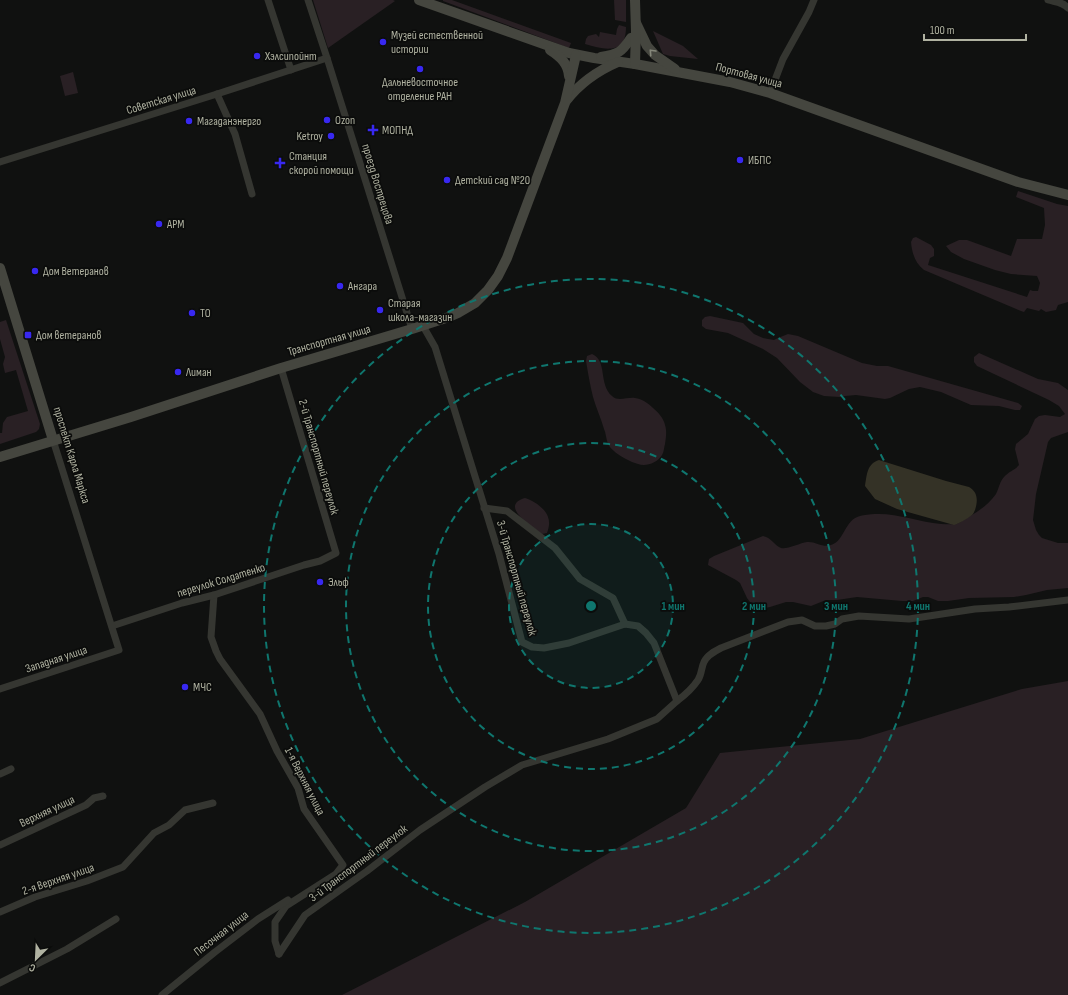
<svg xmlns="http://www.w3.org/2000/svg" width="1068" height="995" font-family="'Sofia Sans Condensed',sans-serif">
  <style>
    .green { fill: #292024 }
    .water { fill: #343226 }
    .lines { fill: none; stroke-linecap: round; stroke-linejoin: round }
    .street { stroke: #353631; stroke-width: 7 }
    .secondary { stroke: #45463f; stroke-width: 10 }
    .oneway { stroke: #85877a }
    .ring { fill: none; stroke: #0f766e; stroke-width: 2; stroke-dasharray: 7 5 }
    .poi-dot { fill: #3828f1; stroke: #0b0c0b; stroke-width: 1.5 }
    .labels { text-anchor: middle; stroke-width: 3.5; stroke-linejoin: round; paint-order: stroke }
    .poi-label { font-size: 12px; fill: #b0b2a1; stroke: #0b0c0b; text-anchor: start }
    .street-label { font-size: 12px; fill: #b0b2a1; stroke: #0b0c0b }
    .centre { fill: #0f766e; stroke: #0b0c0b; stroke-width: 2 }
    .ring-label { font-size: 12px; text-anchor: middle; font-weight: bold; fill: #0f766e; stroke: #0b0c0b; stroke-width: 3.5; stroke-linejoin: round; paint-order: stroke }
  </style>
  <rect width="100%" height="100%" fill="#101110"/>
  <!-- green -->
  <g class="green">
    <path d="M313,0H393L395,1L328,48Z"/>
    <path d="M443,0H452L571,43L569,48L443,1Z"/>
    <path d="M614,0H626V22L615,20Z"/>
    <path d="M619,25L626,27C626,55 605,50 585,44L586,39L588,36L596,34L599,37L600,32L616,35L617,29Z"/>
    <path d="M653,31L683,46L698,59L670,56L663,54Z"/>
    <path d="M73,72L78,93L65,96L60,76Z"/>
    <path d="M1018,191L1057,204L1068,206V302L1058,305L1056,310L1046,312L1041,309L1039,311L1027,308L1024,312L1021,311L924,270C915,263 912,253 911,242L913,238L916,237L931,245L934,249V256L930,258L928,265L1027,297L1030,290L1033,291H1038L1040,283L1037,276L1011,274L995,270L964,259L951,252L946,246L959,240H967L1011,256L1017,239H1042L1045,225L1044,208L1016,197Z"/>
    <path d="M710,316L743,323L754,334L763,338L768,339L774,340L778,338L788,334L798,336L862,363L877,366H888L1018,403L1022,406L1020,410H1015L999,406L971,405L941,392L920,387L909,389L890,398L885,399L856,395L845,396L840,397L824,396L813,392L800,382L777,358L763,349L728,333L706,329L702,326V320L705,317Z"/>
    <path d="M6,320L40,424L39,429L36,432L0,444V433H2L3,423L7,417L28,411L16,370L5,373L3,364L5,357L0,339V322Z"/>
    <path d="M979,353L988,357L1038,379L1058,383L1068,390V432L1051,438L1048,442L1036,494L1033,520L1036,530L1039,535L1042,538L1058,543H1068V588L1047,590L1026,595L1014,597L969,598L948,601H938L928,597H923L913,601H902L857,597L837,600H826L811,606L793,602H786L770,607L765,608L759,607L750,602L747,598L740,583L736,580L708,565L709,559L714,556L763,536C772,538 774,545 781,548C786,550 800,543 807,542C815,541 823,548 831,545C845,541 844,520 860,516C864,515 870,514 875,514C897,513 919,522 941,524C947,524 953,525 959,523C973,514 986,508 996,494C999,488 1000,481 1004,477C1009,471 1015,470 1019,465L1015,449L1016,444L1028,434L1035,419L1039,416L1045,415L1060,417L1065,414L1059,406L1049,400L977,366L974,362V357Z"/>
    <path d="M592,354C608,361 598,384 612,396C618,402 627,397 635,398C642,399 648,403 653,408C658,412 664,419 665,425C667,431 666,438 665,444C664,447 664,452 662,455C657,463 646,467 638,464C634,463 630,461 626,459C620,456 611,450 608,444C606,439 606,433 604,429C601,418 596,408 593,397C590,385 588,373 586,361L587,356Z"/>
    <path d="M525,498C533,500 546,509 548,517C550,522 549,528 547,533L542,534C533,527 498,506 525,498Z"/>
    <path d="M1068,681V995H342L525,902L686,808L720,753L860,739L1022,689Z"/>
  </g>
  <!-- water -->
  <path class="water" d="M879,460L946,481L969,487C978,492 978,501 975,510C974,512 974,513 972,515C967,519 960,523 954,525L897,509L875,499L865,486C867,474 867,464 879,460Z"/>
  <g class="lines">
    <!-- street -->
    <g class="street">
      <path d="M268,0L291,70"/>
      <path d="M308,0L327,58L412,329"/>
      <path d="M1048,0C1055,2 1063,2 1068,8"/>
      <path d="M770,93L783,59L809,12L814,0"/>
      <path d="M217,94L235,134L252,194"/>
      <path d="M0,162L217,94L327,58"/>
      <path d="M484,508L507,511L555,548L580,579L613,598L625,624"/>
      <path d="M214,595L211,637L216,651L220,659L260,714L277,751L298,788L304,809L343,865L336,874L286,906L275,922V941L279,954"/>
      <path d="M112,626L182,603L214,595L304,565L320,561L336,553L281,368"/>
      <path d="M0,689L119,650L53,440"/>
      <path d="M677,701C685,695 692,689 698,680C702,674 701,668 704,662C707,655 715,651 721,648L788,622L802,620L815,626H826L835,624L842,619L859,616L909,619L975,609L1009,607L1068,600"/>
      <path d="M0,774L11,769"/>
      <path d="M0,845L86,805L94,798L103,796"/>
      <path d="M0,912L35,897L87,881L123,867L154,833L169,825L185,810L213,803"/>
      <path d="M279,954L305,915L367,871L420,830L485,787L522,765L608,739L657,719L677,701L654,643L646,633L638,626L625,624L569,643L544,648L532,647L522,642L499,554L435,347L423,326"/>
      <path d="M0,983L67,949L116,919"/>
      <path d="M162,995L215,952L258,919L288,900"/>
    </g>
    <!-- secondary -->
    <g class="secondary">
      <path d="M419,0L569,53L594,58L635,64L730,82L770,93L1018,182L1068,195"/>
      <path d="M636,23L647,46L655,55L675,69"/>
      <path d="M550,50C561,57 568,64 569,76"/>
      <path d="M601,57C618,54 621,53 631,38"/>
      <path d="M635,64L636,31L635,0"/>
      <path d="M566,101C580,83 597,71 618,62"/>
      <path d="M0,268L53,440"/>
      <path d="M0,457L131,417L281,368L412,329L449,317L458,313L475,303L488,290L498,276L507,258L565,103L576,55"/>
    </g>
  </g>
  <!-- one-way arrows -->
  <defs><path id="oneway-chevron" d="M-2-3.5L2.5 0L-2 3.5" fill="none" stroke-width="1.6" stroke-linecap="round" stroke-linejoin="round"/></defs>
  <use class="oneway" href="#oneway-chevron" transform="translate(652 52) rotate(-133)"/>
  <!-- distance rings -->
  <circle cx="591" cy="606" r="82" fill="#0f766e" fill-opacity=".12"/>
  <g class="ring">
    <circle cx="591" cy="606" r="82"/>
    <circle cx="591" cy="606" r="163"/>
    <circle cx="591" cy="606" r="245"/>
    <circle cx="591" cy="606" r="327"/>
  </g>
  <!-- markers -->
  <g class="poi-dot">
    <circle cx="383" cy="42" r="4"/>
    <circle cx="257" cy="56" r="4"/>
    <circle cx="420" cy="69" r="4"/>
    <circle cx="327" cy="120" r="4"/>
    <circle cx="189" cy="121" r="4"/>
    <path d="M371 124h4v4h4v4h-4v4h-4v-4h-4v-4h4z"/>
    <circle cx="331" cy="136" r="4"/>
    <circle cx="740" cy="160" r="4"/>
    <path d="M278 157h4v4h4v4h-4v4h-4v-4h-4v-4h4z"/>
    <circle cx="447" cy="180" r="4"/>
    <circle cx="159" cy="224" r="4"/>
    <circle cx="35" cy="271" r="4"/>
    <circle cx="340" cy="286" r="4"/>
    <circle cx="380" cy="310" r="4"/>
    <circle cx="192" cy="313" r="4"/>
    <rect x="24" y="331" width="8" height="8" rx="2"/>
    <circle cx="178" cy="372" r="4"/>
    <circle cx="320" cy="582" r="4"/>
    <circle cx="185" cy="687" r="4"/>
  </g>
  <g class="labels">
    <!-- poi labels -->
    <g class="poi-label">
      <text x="391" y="39">Музей естественной<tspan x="391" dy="14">истории</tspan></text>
      <text x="265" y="60">Хэлсипойнт</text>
      <text x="420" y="86" text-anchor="middle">Дальневосточное<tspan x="420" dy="14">отделение РАН</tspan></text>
      <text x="335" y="124">Ozon</text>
      <text x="197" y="125">Магаданэнерго</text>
      <text x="382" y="134">МОПНД</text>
      <text x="323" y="140" text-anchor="end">Ketroy</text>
      <text x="289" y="160">Станция<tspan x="289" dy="14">скорой помощи</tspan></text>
      <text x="748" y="164">ИБПС</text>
      <text x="455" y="184">Детский сад №20</text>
      <text x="167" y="228">АРМ</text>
      <text x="43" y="275">Дом Ветеранов</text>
      <text x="348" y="290">Ангара</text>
      <text x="388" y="307">Старая<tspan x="388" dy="14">школа-магазин</tspan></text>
      <text x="200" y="317">ТО</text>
      <text x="36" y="339">Дом ветеранов</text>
      <text x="186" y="376">Лиман</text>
      <text x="328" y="586">Эльф</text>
      <text x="193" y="691">МЧС</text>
    </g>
    <!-- street labels -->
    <g class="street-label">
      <text transform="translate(749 75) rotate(15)" y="4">Портовая улица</text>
      <text transform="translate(161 100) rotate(-17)" y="4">Советская улица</text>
      <text transform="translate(378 184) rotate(73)" y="4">проезд Вострецова</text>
      <text transform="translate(329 340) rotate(-16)" y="4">Транспортная улица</text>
      <text transform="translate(72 455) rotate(73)" y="4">проспект Карла Маркса</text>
      <text transform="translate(319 457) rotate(74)" y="4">2-й Транспортный переулок</text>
      <text transform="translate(517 578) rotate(74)" y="4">3-й Транспортный переулок</text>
      <text transform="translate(221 580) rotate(-17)" y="4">переулок Солдатенко</text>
      <text transform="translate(56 659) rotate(-18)" y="4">Западная улица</text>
      <text transform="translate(305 781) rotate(63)" y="4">1-я Верхняя улица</text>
      <text transform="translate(47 811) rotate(-25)" y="4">Верхняя улица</text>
      <text transform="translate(358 863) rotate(-37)" y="4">3-й Транспортный переулок</text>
      <text transform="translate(58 879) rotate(-19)" y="4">2-я Верхняя улица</text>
      <text transform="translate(221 933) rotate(-38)" y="4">Песочная улица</text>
    </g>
  </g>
  <circle cx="591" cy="606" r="6" class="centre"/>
  <g class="ring-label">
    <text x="673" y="610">1 мин</text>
    <text x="754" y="610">2 мин</text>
    <text x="836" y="610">3 мин</text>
    <text x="918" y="610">4 мин</text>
  </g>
  <!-- north arrow -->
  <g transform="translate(36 959) rotate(204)" stroke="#0b0c0b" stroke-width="3" paint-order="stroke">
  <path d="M0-3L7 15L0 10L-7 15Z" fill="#b0b2a1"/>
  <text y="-6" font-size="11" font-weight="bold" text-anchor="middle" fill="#b0b2a1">С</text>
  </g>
  <!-- scale -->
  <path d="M924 34v6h102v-6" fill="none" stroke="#b0b2a1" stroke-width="2"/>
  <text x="930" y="34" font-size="12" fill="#b0b2a1" stroke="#0b0c0b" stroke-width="3" paint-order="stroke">100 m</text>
</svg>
